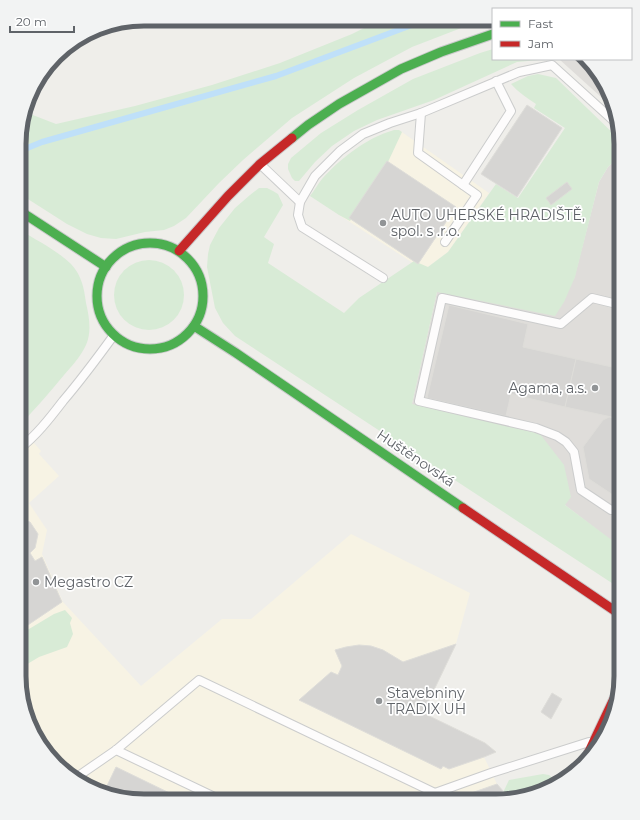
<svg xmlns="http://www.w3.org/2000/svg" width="640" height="820" font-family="Montserrat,sans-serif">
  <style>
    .commercial { fill: #f7f3e4 }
    .industrial { fill: #dfddda }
    .green { fill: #d8ebd6 }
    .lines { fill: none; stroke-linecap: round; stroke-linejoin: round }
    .stream { stroke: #bfe0f9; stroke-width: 6 }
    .building { fill: #d6d5d3; stroke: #deddd9 }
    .lane-casing { stroke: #cbcccc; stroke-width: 10 }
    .fast-casing { stroke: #cacacb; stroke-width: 11 }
    .jam-casing { stroke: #cacacb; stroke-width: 11 }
    .lane { stroke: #fdfcfc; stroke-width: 8 }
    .fast { stroke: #4caf50; stroke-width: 9 }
    .jam { stroke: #c62828; stroke-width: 9 }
    .poi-dot { fill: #919496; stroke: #fff; stroke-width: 1.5 }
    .labels { text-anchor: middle; stroke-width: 3.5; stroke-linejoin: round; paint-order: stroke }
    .poi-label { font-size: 14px; fill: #5f6368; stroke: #fff; text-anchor: start }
    .street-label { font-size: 14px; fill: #5f6368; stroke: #fff }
    .rim { fill: none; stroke: #5f6368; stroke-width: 5 }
  </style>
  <rect width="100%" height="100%" fill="#efeeea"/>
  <!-- commercial -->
  <g class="commercial">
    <path d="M399,130L489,193L448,252L428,267L422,269L339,215Z"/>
    <path d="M20,427L41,451L39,454L59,476L29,503L47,530L42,554L63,602L141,686L222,619H251L351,534L470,593L456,644L423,713L485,743L496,752L484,757L497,784L503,791L499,801H135L75,780L36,738L19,677Z"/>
  </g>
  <!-- industrial -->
  <g class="industrial">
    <path d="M559,59H583L604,82L611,106Z"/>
    <path d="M621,155V531L613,542L565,505L412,404L437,292L574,279L599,182L608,167Z"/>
  </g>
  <!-- green -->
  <g class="green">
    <path d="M380,20H482L412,47L354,78L292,118L243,160L219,183L186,218L174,226L164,230L145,232L116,239L101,238L87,234L67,224L20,194V127L25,112L56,124L135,106L212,85L280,63L352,34Z"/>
    <path d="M493,49V59H550L517,62L434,100L377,120L354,131L332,146L315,162L299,181H295L292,178L288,169V164L291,158L321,133L358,110L413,79L480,53Z"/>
    <path d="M538,74L556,78L620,140L621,143V155L608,167L599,182L575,277L564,302L555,316L437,292L412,404L540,434L564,465L571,497L565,505L613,541L621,531V589L235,336L223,323L215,308L207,267L208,254L210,245L219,228L235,208L250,195L259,188H267L273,191L278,194L283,205L264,237L274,244L268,263L344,313L359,298L414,261L428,267L448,252L496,184L518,198L565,128L534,108L536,104C527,98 518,92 511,84L528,76Z"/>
    <path d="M394,130H399L402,132L388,162L350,221L339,215L310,196C314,191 318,184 322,179C341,158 366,138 394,130Z"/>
    <path d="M20,230C36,240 58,251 71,264C82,276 84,288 86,303C89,316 92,332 86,345C81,356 72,366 64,375C50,392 35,409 20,425Z"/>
    <circle cx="149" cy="295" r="35"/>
    <path d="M65,610L72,618L70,623L73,634L67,647L39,657L19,669V635L54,614Z"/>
    <path d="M543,774L549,775L556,781V785L504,801H499L509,780Z"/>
  </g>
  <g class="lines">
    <!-- stream -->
    <path class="stream" d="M20,151L42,142L276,76L425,20"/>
  </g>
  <!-- building -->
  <g class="building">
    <path d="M527,105L562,128L517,197L481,174Z"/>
    <path d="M387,161L456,207L418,264L349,218Z"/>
    <path d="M567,182L572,189L551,205L546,198Z"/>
    <path d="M449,305L528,324L523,347L576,359L565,407L511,394L506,416L427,398Z"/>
    <path d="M576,359L621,369V419L565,407Z"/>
    <path d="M609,417L621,419V496L616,497L589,479L583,447L603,420Z"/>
    <path d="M19,519L30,522L38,534L35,548L30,553L35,561L42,557L62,602L19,631Z"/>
    <path d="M456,644L423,713L485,743L496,752L484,757L449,769L443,766L441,769L299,700L331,672L338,675L342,666L335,650L346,647L359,645L371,646L383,650L403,662Z"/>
    <path d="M552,693L562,699L551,719L541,712Z"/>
    <path d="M116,767L186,801H135L105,790Z"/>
    <path d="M497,784L503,791L499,801H456L457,798Z"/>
  </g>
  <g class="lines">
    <!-- lane casing -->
    <g class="lane-casing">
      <g id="lane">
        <path d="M421,113L418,153L477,195L445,242"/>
        <path d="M260,164L300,202L315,176L340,151L363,134L390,123L421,113L519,72L552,65L615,122"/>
        <path d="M463,185L511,111L496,81"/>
        <path d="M300,202L298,215L302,227L383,278"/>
        <path d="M19,449C36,436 50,418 63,401C81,380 98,357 114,335"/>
        <path d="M621,509L611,510L581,490L574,452L566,442L557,436L536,428L419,401L442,298L561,324L592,298L621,305"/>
        <path d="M116,750L223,801"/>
        <path d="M74,779L116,750L199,680L435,793"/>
        <path d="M431,801L435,793L491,773L589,742"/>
      </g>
    </g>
    <!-- fast casing -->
    <g class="fast-casing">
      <g id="fast">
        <path d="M292,138L308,125L339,104L401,69L441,52L493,34"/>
        <path d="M20,211L106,267"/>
        <circle cx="150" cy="296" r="53"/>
        <path d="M194,326L236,353L463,508"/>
      </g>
    </g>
    <!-- jam casing -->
    <g class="jam-casing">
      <g id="jam">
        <path d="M179,251L228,196L260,164L292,138"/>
        <path d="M463,508L621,615"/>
        <path d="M585,760L621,684"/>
      </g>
    </g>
    <!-- lane -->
    <use href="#lane" class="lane"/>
    <!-- fast -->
    <use href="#fast" class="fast"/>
    <!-- jam -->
    <use href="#jam" class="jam"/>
  </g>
  <!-- markers -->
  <g class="poi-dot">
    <circle cx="383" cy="223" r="4"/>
    <circle cx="595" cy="388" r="4"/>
    <circle cx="36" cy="582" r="4"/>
    <circle cx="379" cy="701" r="4"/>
  </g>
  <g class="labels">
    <!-- poi labels -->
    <g class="poi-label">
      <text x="391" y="220">AUTO UHERSKÉ HRADIŠTĚ,<tspan x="391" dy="16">spol. s .r.o.</tspan></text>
      <text x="587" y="393" text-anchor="end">Agama, a.s.</text>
      <text x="44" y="587">Megastro CZ</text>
      <text x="387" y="698">Stavebniny<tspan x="387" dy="16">TRADIX UH</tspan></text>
    </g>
    <!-- street labels -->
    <g class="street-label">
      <text transform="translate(416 458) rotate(34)" y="5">Huštěnovská</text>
    </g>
  </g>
  <!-- crop -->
  <path d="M0 0H640V820H0ZM144 26H496A118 118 0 0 1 614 144V676A118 118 0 0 1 496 794H144A118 118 0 0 1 26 676V144A118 118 0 0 1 144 26Z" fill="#f2f3f3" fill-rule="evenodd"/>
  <path class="rim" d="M144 26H496A118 118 0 0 1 614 144V676A118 118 0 0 1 496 794H144A118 118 0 0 1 26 676V144A118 118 0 0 1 144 26Z"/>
  <!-- legend -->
  <rect x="492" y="8" width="140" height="52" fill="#ffffff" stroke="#bfc1c3"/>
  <rect x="500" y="21" width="20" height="6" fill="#4caf50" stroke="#bfc1c3"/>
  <text x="528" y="28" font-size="12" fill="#5f6368">Fast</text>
  <rect x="500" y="41" width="20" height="6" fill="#c62828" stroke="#bfc1c3"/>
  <text x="528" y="48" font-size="12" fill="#5f6368">Jam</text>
  <!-- scale -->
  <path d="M10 26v6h64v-6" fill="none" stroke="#5f6368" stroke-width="2"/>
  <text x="16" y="26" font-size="12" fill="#5f6368" stroke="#ffffff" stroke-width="3" paint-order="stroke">20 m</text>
</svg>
